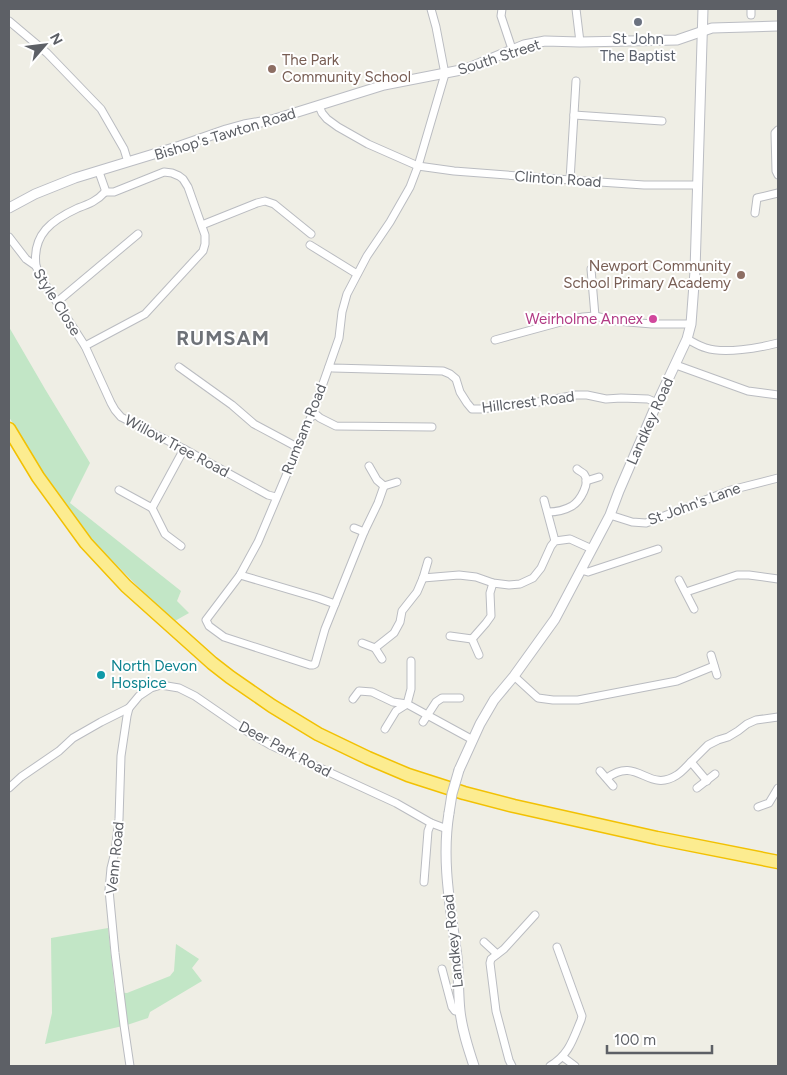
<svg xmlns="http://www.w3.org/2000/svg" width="787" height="1075" font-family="Figtree,sans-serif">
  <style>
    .green { fill: #c2e6c6 }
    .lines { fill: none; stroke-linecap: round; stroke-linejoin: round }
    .street-casing { stroke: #babcc1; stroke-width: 9 }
    .secondary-casing { stroke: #bbbdc3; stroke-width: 11 }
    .highway-casing { stroke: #f2c103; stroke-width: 15 }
    .street { stroke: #fff; stroke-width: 7 }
    .secondary { stroke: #fff; stroke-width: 9 }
    .highway { stroke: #fcec90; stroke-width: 12 }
    .secondary-bridge-casing { stroke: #bbbdc3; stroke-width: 11; stroke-linecap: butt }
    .secondary-bridge { stroke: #fff; stroke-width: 9 }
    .worship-dot { fill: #6b7280; stroke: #fff; stroke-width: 2 }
    .education-dot { fill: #8d6e63; stroke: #fff; stroke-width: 2 }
    .hotel-dot { fill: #d1479c; stroke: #fff; stroke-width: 2 }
    .culture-dot { fill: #0f9aa8; stroke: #fff; stroke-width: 2 }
    .labels { text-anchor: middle; stroke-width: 4; stroke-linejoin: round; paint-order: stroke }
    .worship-label { font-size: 15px; fill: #5b616d; stroke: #fff }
    .street-label { font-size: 15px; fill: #5d6066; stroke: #fff }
    .education-label { font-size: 15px; fill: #785e54; stroke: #fff; text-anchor: start }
    .hotel-label { font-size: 15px; fill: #b23c85; stroke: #fff; text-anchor: end }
    .culture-label { font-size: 15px; fill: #0d838f; stroke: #fff; text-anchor: start }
    .district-label { font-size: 20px; font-weight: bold; letter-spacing: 1px; fill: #6e7278; stroke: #fff }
  </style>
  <rect width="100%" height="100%" fill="#efeee5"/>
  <!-- green -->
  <g class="green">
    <path d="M9,327L45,389L90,463L70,503L181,591L177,601L189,613L173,622L90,538L55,492L9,417Z"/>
    <path d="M108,928L115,992L127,993L170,976L174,971L176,944L199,959L192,968L202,981L150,1012L148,1018L127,1025L45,1044L52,1013L51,938Z"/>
  </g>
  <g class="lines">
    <!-- street casing -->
    <g class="street-casing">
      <g id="street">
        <path d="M502,9L501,16L512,49"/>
        <path d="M576,9L580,42"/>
        <path d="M751,9V15"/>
        <path d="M9,21L47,53L101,109L124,149L128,162"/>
        <path d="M319,106L322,113L327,119L338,127L368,144L418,166L454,171L570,180L644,185H697"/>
        <path d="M574,115L662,121"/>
        <path d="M778,130L775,133L776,171L778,175"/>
        <path d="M570,180L576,81"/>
        <path d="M755,213L757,198L778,193"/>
        <path d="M202,225L257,203L265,201L274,204L311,234"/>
        <path d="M9,237L26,259L36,266L40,276L85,346L111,403L115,410L121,417L184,449L268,495L276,497"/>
        <path d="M310,245L357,274"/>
        <path d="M36,266C32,234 52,220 78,208C89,204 97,201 105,192V189L99,172"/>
        <path d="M591,269L595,316"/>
        <path d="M57,302L138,234"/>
        <path d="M687,339C693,342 699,346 706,348C724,354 759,348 778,343"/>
        <path d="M495,340L568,320L583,317L595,316L616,321L652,324H691"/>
        <path d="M85,346L145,314L203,251L205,244V235L188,187L183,179L179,176L172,173L164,172L114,192H105"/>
        <path d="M676,365L748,391L778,395"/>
        <path d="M179,367L232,405L254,424L297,447"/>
        <path d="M329,367L333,368L443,371L450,374L456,379L460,392L467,403L472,409H480L533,403L576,395H587L606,399L621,398L648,399L657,403"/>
        <path d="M313,412L320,418L336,426L432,427"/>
        <path d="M369,466L377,480L384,486L378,503L364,532L325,629L315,664L313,665H310L224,637L209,626L206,620L240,575L258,542L313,412L339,338L342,312L347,294L367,256L390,222L410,187L418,166L445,74L436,27L431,9"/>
        <path d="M586,481L599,477"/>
        <path d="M384,486L397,482"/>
        <path d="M119,490L152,508L184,449"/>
        <path d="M544,500L555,541"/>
        <path d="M152,508L165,534L181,546"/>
        <path d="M548,512C557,512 565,510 572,506C580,501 591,483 584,474C582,472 579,471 577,469"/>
        <path d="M610,515L632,522L646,523L731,490L778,478"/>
        <path d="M354,528L364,532"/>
        <path d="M581,570L588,572L658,549"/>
        <path d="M240,575L318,598L335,604"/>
        <path d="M423,578L459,575L476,577L493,583L509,585L520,584L533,578L541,568L551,546L555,541L570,539L592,549"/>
        <path d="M679,580L694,609"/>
        <path d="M686,592L737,575H749L778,579"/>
        <path d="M450,636L472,639L486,623L491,616L490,593L493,583"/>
        <path d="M472,639L479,655"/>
        <path d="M362,643L375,648L394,633L400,622L402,611L417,592L423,578L428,561"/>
        <path d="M375,648L382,659"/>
        <path d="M711,655L717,675"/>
        <path d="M514,676L538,698L553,700H578L677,681L714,666"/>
        <path d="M353,699L359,691L372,692L393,702L407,704L473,740"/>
        <path d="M423,722L436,702L442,698H460"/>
        <path d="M385,729L396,711L407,704L411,689V661"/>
        <path d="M691,762L708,745L718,740L728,737L738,731L747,724L756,720L778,717"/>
        <path d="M600,771L613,786"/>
        <path d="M607,778C638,755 648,794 677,775C682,772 687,766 691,762L707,781"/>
        <path d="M9,788L21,777L59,751L73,738L101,722L129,708"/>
        <path d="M697,788L715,774"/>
        <path d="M758,807L769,803L778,788"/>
        <path d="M424,882L428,831L431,823"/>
        <path d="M484,942L497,954"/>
        <path d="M442,969L452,1007L455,1011H460"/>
        <path d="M563,1057L575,1066"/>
        <path d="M130,1066L124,1025L115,953L109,890L111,868L115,852L119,819L121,756L127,716L129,708L139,696L151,688L161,685L179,688L195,696L243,729L270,745L396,803L431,823L447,829"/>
        <path d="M512,1066L509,1060L496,1011L490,963L491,959L504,949L535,915"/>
        <path d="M550,1066C569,1055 573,1039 581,1020L582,1016L557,947"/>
      </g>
    </g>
    <!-- secondary casing -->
    <g class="secondary-casing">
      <g id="secondary">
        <path d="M9,208L35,194L75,178L180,146L226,130L244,125L272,120L384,85L466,69L524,45L545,41L580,42L677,40L712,28L778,26"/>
        <path d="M459,770L480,724L494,700L514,676L555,619L610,515L619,491L657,403L687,339L691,324L695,271L703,9"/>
        <path d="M449,813C441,862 451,909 457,957C459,975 458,993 460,1011C462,1030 468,1048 474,1066"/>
      </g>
    </g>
    <!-- highway casing -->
    <g class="highway-casing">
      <path id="highway" d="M9,429L38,477L86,543L126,586L212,663L230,677L272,706L318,734L368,758L408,775L464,793L514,806L657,838L778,862"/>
    </g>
    <!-- street -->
    <use href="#street" class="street"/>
    <!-- secondary -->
    <use href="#secondary" class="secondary"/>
    <!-- highway -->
    <use href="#highway" class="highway"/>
    <!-- secondary-bridge casing -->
    <g class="secondary-bridge-casing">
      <path id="secondary-bridge" d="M449,813L452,794L459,770"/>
    </g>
    <!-- secondary-bridge -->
    <use href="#secondary-bridge" class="secondary-bridge"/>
  </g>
  <!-- markers -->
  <circle class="worship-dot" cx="638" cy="22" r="5"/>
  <g class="education-dot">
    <circle cx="272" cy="69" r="5"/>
    <circle cx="741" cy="275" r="5"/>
  </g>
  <circle class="hotel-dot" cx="653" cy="319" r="5"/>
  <circle class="culture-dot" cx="101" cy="675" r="5"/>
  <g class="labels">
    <!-- worship labels -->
    <g class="worship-label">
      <text x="638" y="44">St John<tspan x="638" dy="17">The Baptist</tspan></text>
    </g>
    <!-- street labels -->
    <g class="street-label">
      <text transform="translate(499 57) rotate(-18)" y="5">South Street</text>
      <text transform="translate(225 134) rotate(-17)" y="5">Bishop's Tawton Road</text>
      <text transform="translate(558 179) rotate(4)" y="5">Clinton Road</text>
      <text transform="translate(57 302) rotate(58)" y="5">Style Close</text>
      <text transform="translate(528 402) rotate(-7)" y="5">Hillcrest Road</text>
      <text transform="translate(650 421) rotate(-66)" y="5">Landkey Road</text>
      <text transform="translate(304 429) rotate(-68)" y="5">Rumsam Road</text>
      <text transform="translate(177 446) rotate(28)" y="5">Willow Tree Road</text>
      <text transform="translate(694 504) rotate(-20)" y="5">St John's Lane</text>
      <text transform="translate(285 749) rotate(28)" y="5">Deer Park Road</text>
      <text transform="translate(115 858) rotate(-84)" y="5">Venn Road</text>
      <text transform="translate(453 941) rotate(-96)" y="5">Landkey Road</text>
    </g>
    <!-- education labels -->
    <g class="education-label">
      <text x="282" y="65">The Park<tspan x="282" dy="17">Community School</tspan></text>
      <text x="731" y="271" text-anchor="end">Newport Community<tspan x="731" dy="17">School Primary Academy</tspan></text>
    </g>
    <!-- hotel labels -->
    <g class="hotel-label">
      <text x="643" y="324">Weirholme Annex</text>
    </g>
    <!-- culture labels -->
    <g class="culture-label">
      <text x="111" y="671">North Devon<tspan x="111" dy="17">Hospice</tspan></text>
    </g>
    <!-- district labels -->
    <g class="district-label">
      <text x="223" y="345">RUMSAM</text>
    </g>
  </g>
  <!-- border -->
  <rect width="787" height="1075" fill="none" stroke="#5d6066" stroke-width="20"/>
  <!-- north arrow -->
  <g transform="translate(45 45) rotate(62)" stroke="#ffffff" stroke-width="4" paint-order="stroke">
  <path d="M0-4L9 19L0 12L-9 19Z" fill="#5d6066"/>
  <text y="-8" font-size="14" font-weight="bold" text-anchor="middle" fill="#5d6066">N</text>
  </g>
  <!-- scale -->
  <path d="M607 1045v8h105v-8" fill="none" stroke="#5d6066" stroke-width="2.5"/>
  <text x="614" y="1045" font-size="15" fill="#5d6066" stroke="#ffffff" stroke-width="4" paint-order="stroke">100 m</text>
</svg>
